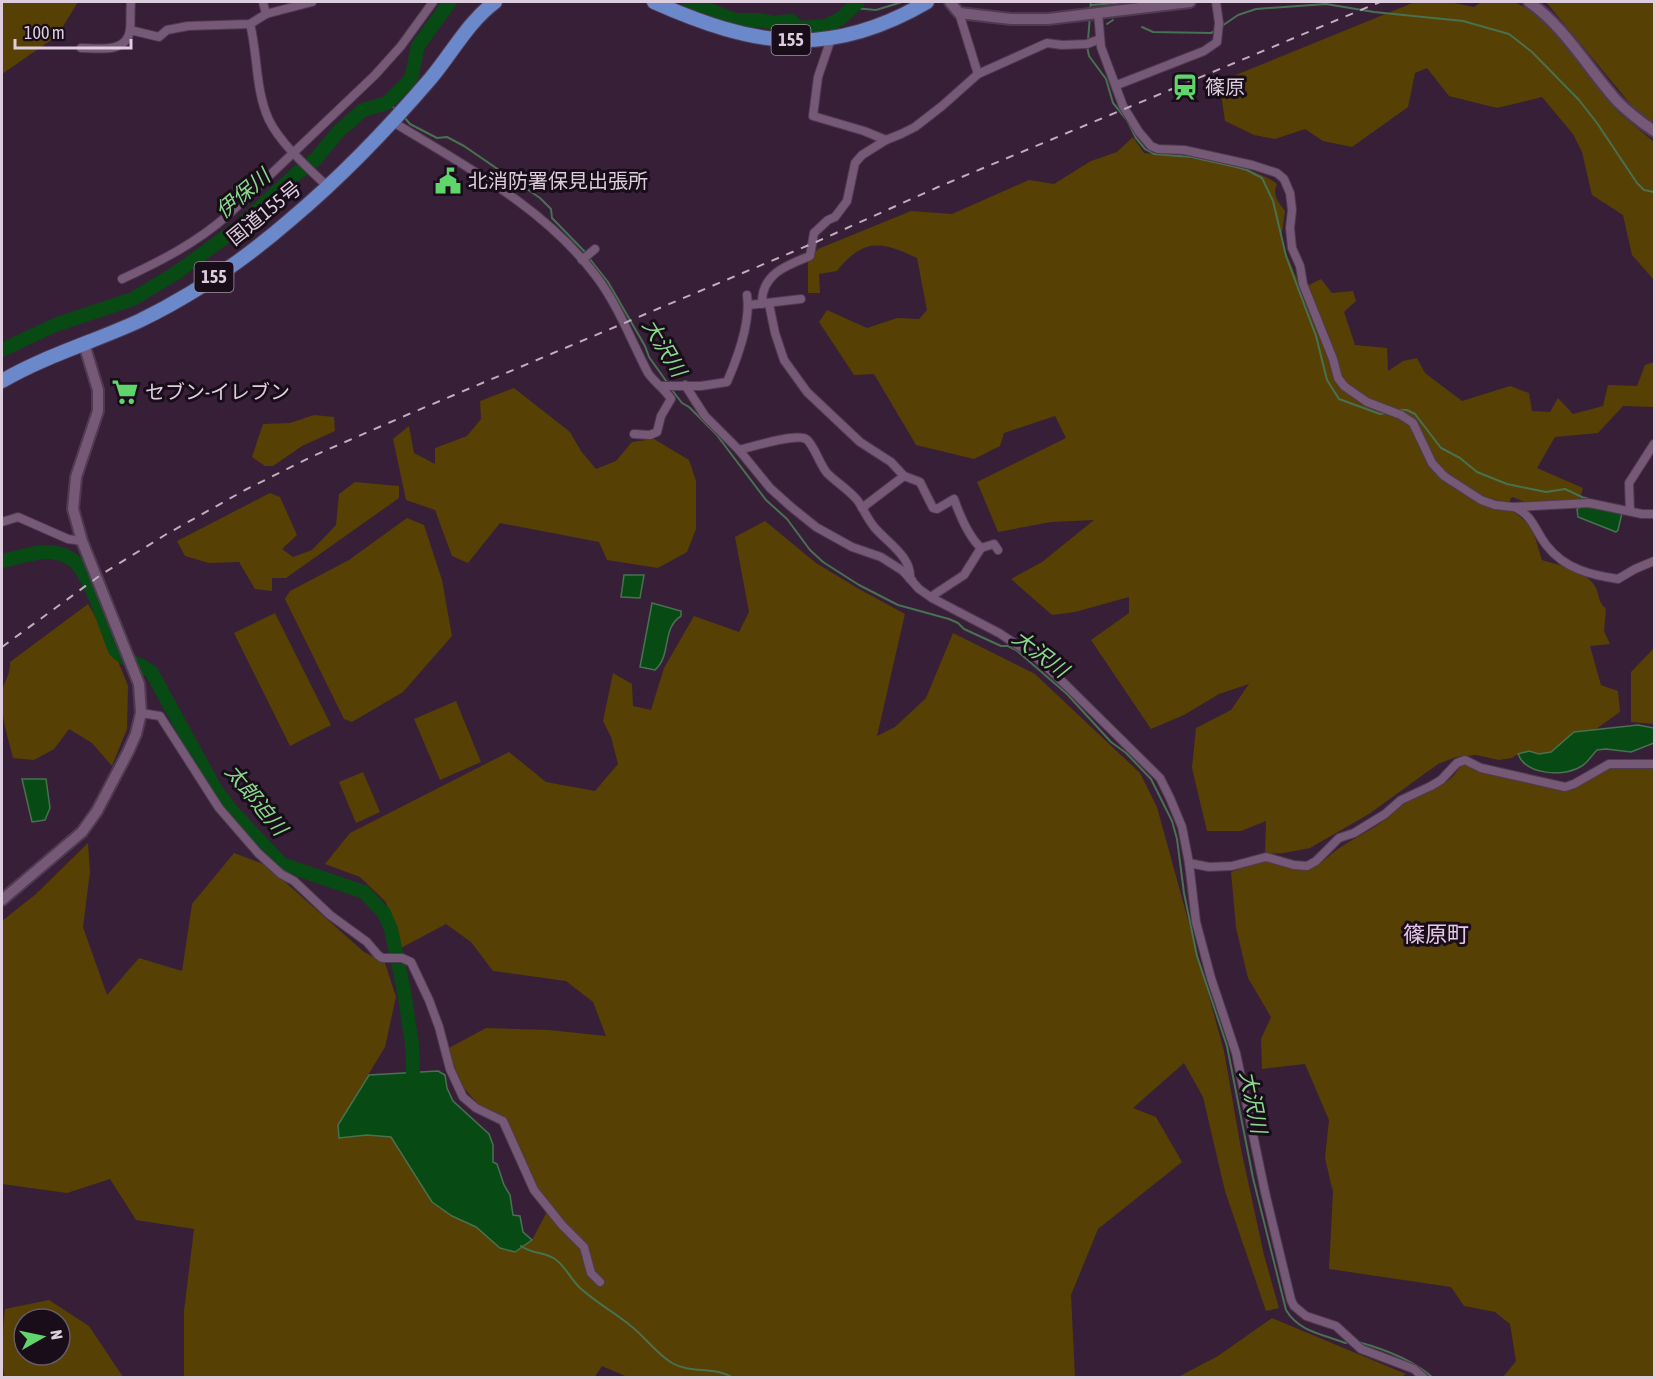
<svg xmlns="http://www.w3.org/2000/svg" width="1656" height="1379" font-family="'Asap Condensed','Noto Sans JP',sans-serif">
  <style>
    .green { fill: #564003; fill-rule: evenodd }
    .water { fill: #084a14; stroke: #487151; stroke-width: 1.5 }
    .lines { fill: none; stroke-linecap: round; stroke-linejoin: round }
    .stream { stroke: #487151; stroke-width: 2 }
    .river { stroke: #084a14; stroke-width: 14 }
    .street-casing { stroke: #503a51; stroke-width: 10 }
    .secondary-casing { stroke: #503a51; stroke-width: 14 }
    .highway-casing { stroke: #503a51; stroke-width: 16 }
    .street { stroke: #755976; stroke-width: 8 }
    .secondary { stroke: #755976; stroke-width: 10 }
    .highway { stroke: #6b88cb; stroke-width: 14 }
    .rail { stroke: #bfadc0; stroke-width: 2; stroke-dasharray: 8 8; stroke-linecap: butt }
    .labels { text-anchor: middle; stroke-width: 6; stroke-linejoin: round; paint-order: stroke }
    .shield { fill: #180d19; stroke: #a293a3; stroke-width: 1.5 }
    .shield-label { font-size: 18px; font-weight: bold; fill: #ddcdde }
    .poi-label { font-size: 20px; fill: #ddcdde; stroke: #180d19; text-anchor: start }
    .street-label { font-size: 20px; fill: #ddcdde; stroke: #180d19 }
    .water-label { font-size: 21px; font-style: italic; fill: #87da8b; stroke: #180d19 }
    .quarter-label { font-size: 22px; fill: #e5c6e6; stroke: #180d19 }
  </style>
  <rect width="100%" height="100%" fill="#371f38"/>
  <!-- green -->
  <g class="green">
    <path d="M2,2H78L57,36L2,74Z"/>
    <path d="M1415,2H1449L1474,7L1481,2H1515L1534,13L1560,35L1618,112L1654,142V280L1632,255L1623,215L1592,195L1582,152L1573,134L1542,97L1497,108L1449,96L1427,68L1415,73L1408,107L1352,147L1323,141L1305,129L1275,139L1254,135L1225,121L1221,94L1211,85Z"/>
    <path d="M1546,2H1654V123L1637,112Z"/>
    <path d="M1133,137L1144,153C1176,156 1254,164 1277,184C1272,196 1278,201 1285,211L1281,240L1301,289L1321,279L1332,293L1353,291L1356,301L1344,312L1355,345L1387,348L1388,371L1403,361L1417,358L1425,373L1462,401L1510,386L1529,393L1532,411L1550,412L1558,398L1573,414L1603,406L1608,385L1637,386L1645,365L1654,362V407L1623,406L1598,433L1555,437L1537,468L1583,488L1579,501L1531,504L1512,497L1506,507C1534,525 1533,530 1542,560C1558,565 1588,571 1596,588C1600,597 1598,602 1606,609L1604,631L1610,644L1590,646L1601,685L1618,691L1620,712L1596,729L1574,732L1551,752L1539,754L1529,751L1518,754L1512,758L1499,760L1476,755L1456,757L1438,764L1369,814L1310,848L1284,853L1265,854L1266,821L1241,831H1207L1192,768L1196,728L1231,710L1249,684L1219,694L1184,715L1151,729L1091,640L1129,613V597L1075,612L1052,615L1011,579L1042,562L1094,520L1051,522L998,532L977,482L1066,438L1055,416L1004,433L1000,446L974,459L916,445L874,374L854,375L819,322L827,310L867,328L897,318L919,319L927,310L917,258C881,241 863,238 837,271L819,274L820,293H808V261L818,249L911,211L952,214L1029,180L1054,184L1091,161L1117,152Z"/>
    <path d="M514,388L570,432L581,451L596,469L616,461L632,442L654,439L689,460L696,481V529L687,552L658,568L607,560L599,542L500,523L468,563L452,556L435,510L406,500L393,439L409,426L414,453L435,464V448L467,436L481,419L480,401Z"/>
    <path d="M314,415L334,417L335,431L302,446L273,466H265L252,457L263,424L290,423Z"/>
    <path d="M355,482L399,486V498L286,578H272V591L255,589L239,562L209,563L185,556L177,541L270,493L280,497L297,535L282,549L293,557L312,550L336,525L339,494Z"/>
    <path d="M407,518L424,525L442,580L452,636L403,692L352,722L344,719L285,599L290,591L349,560Z"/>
    <path d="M765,521L816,563L859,589L905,614L877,736L895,727L926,698L953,633L1035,674L1140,773L1157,807L1224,1051L1241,1149L1264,1255L1279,1308L1266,1311L1225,1191L1203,1097L1184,1063L1133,1108L1156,1117L1182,1162L1098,1229L1071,1295L1075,1377L630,1378L602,1366L594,1378L184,1377V1311L194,1229L136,1220L110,1179L67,1193L2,1184V921L36,894L88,843L90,872L83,927L107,995L139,958L182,971L192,904L234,853L266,865L364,952L385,963L396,997L385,1047L338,1125L339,1137L367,1135L391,1137L432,1202L452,1216L476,1227L500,1248L532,1240L550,1206L535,1189L505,1118L478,1104L463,1087L447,1049L486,1028L549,1030L606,1036L593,1002L566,981L493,971L471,942L446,924L401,948L386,902L360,877L325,864L350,833L509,752L546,782L595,791L618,764L611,737L603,721L613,673L632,684L633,706L651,710L664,668L694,616L739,632L749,612L735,537Z"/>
    <path d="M88,604L112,646L128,686L127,729L112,766L92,743L69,729L54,749L34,760L13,758C8,737 0,715 2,693C3,681 10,679 10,662Z"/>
    <path d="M275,613L331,725L290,746L234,633Z"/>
    <path d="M1654,648V724L1631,722V672Z"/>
    <path d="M456,701L481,762L440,780L414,719Z"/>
    <path d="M1469,765L1566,789L1611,765L1654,767V1377H1503L1516,1361L1510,1324L1495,1312L1464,1306L1451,1287L1329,1269L1333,1192L1325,1158L1329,1120L1305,1064L1262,1069L1261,1039L1271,1017L1248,978L1236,928L1231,872L1267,859C1281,864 1297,874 1312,868C1321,865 1330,854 1338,849C1352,839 1368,832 1382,822C1392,815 1400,805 1411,800C1429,791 1451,785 1460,766Z"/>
    <path d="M363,772L380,812L356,823L339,782Z"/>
    <path d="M49,1300L89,1326L123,1377H5C0,1363 3,1326 5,1309ZM24,1319H60V1355H24Z"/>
    <path d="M1272,1318L1406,1374L1400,1378L1178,1377L1218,1356Z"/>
  </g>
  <!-- water -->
  <g class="water">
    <path d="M1582,497L1587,498L1599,507L1622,513L1618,530L1616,532L1578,517L1577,509L1582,506Z"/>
    <path d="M624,575H644L640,598L621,597Z"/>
    <path d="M652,603L681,611V616C661,629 672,655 655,670L640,667Z"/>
    <path d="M1638,725L1654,728V743L1631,752L1606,749L1597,750C1591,756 1587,764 1580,767C1563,777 1526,775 1518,754L1529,751L1539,754L1551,752L1574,732Z"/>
    <path d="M22,779H46L50,808L45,820L32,822Z"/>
    <path d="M438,1071L445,1075L447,1088L453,1101L489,1134L493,1145V1162L497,1164L504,1185L510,1195L513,1215L520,1216L523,1232L532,1240L515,1252L500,1248L476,1227L452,1216L432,1202L391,1137L367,1135L339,1138L338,1125L369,1075Z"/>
  </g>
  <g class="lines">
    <!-- stream -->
    <g class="stream">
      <path d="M1091,5L1128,2"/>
      <path d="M854,8L876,10L902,2"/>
      <path d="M1090,10L1091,2"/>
      <path d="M1107,24L1113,20"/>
      <path d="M1222,26L1238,15L1256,9L1326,4L1374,12L1463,21L1509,34L1532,52L1579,100L1597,123L1637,183L1644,190L1654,192"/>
      <path d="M1142,27L1153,32L1211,33L1215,31"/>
      <path d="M1088,40L1090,16"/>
      <path d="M1087,46L1089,56L1106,79L1113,103L1127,120L1136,138L1145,149L1154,154L1191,157L1232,166L1247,170L1262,178L1273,201L1286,256L1316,336L1327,380L1339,399L1380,414L1386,413"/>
      <path d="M387,103L396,109"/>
      <path d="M404,117L410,124L437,138L447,137L464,146L540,198L551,209L552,218L586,253"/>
      <path d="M589,258L608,282L645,346L649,357L669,385"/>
      <path d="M672,390L682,403L689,407L716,434L766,500L787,519L810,550L823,562L859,585L898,605L949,619L958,623L964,629L1001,646H1008L1016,650L1067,694L1111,742L1126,753L1151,779L1172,821L1177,839L1184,893L1197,956L1227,1046L1253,1178L1286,1310C1299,1332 1323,1334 1345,1343L1349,1342"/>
      <path d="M1398,410H1407L1415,414L1441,448L1460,458L1477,472L1507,484L1546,492L1565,489L1582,497"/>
      <path d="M521,1246C532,1254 545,1252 555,1259C565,1266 571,1279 579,1287C595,1302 614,1312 631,1326C645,1337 656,1353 672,1363C691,1374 715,1366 734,1378"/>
      <path d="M1358,1342C1384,1349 1412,1359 1433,1378"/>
    </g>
    <!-- river -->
    <g class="river">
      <path d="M689,2L735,20H760L773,23L791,21L800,28L826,26L840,19L858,2"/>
      <path d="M2,350L55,325L133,299L176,273L239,227L296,174L315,160L338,132L363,110L387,103L411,79L418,46L450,2"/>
      <path d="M2,561C16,558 33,552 48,552C56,552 67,555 74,561C90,574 106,628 115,650C124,661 141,663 152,673L216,790L232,811L276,858L282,864L364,892L384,913L391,929L404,991L412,1044L413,1073"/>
    </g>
    <!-- street casing -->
    <g class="street-casing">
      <g id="street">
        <path d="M263,2L266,14"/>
        <path d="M959,13L978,74"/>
        <path d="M1098,13L1101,47L1123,106L1139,132L1151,146L1158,149L1184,150L1252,165L1277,173L1284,179L1290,193L1292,210L1290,228L1292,248L1300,266L1303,284L1333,359L1338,378L1344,386L1367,402L1401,415L1413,423L1432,463L1444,476L1481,500L1495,505L1513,507L1589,503L1642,514H1654"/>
        <path d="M250,24C258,55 255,90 269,120C280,143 308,168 327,186"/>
        <path d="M130,30L159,37L167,30L188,26L250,24L266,14L312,2"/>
        <path d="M831,39L818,77L813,116L864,131L886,140"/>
        <path d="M81,48C97,48 127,54 130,30C131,21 130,11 131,2"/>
        <path d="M1117,85L1204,51L1217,42L1219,23L1216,2"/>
        <path d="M393,122C465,166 544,207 596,276C618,305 631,340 648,373C655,383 664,388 671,399L661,416L657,432L650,435L634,434"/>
        <path d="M582,260L595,249"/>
        <path d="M122,279C161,261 196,243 228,215L375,75L401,46L433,2"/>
        <path d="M762,304C761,274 787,265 810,256L814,233L828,220L835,217L847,201L855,163L862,155L886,140L901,134L915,127L942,106L978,74L1047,43L1062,45L1087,44L1100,39"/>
        <path d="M769,304L775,333L784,360L807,392L860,442L891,462L904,476L862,508"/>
        <path d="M749,305L801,299"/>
        <path d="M685,385L705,416L739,450L770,488L790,506L816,527L852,547L881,557L903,571L919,589L932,598L999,633L1037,658L1067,686L1160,778L1170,798L1182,827L1189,863L1196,922L1211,978L1236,1053L1265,1192L1291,1300L1294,1306L1306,1316L1336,1326L1361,1349L1414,1369L1424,1378"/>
        <path d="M662,386H701L727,382C737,359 751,321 747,295"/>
        <path d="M739,450C751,447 796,433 806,439C813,443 820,465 827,473C837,483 849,490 858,501C864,510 868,520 875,528C888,543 912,557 910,579L912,580"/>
        <path d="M904,476L920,482L933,508L937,509L954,499C960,516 968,536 981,548L994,544L998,550"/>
        <path d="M1514,507C1533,515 1535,531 1547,546C1565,569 1591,575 1618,579L1635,569L1654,561"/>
        <path d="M1630,511L1629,483L1654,444"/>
        <path d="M2,522L18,517L68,539L82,541"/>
        <path d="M932,598L935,594L964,575L981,548"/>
        <path d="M141,713L160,716L219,808L258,853L281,874L294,881L330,915L367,942L378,955L382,958H402L411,962L429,1000L439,1027L450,1069L463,1097L476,1108L503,1121L534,1190L562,1225L584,1247L591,1273L600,1282"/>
        <path d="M1189,863L1209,867L1232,866L1266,857L1294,865L1307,866L1316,861L1339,838L1354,833L1385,814L1401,800L1431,786L1441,780L1457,763L1465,760L1481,768L1565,787L1574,784L1609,764H1654"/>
      </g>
    </g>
    <!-- secondary casing -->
    <g class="secondary-casing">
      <g id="secondary">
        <path d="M950,2L959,13L1011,19H1048L1190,2"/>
        <path d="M1529,2C1566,28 1588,69 1618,102C1629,113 1641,122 1654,131"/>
        <path d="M2,900L82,832L97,811L128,752L136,734L141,713L139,684L82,541L73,509L76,477L98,411V390L84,344"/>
      </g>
    </g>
    <!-- highway casing -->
    <g class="highway-casing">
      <g id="highway">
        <path d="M654,2C753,46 828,60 927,2"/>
        <path d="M2,381C45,356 93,342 139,321C193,295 245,259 290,220C339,179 389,127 431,78C452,53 468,22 495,2"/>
      </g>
    </g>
    <!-- street -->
    <use href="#street" class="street"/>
    <!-- secondary -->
    <use href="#secondary" class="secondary"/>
    <!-- highway -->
    <use href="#highway" class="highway"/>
    <!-- rail -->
    <path class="rail" d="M2,647L102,574L165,535L245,490L313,456L409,414L816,242L938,187L1380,2"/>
  </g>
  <!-- icons -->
  <defs>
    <g id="station-bare" transform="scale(2.07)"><path d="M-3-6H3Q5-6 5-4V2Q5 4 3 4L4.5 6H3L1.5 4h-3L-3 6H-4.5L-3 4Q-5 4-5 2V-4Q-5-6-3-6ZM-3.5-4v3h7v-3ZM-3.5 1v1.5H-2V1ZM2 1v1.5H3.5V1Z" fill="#60d56b" stroke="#180d19" stroke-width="2.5" paint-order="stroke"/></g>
    <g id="civic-bare" transform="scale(2.07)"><path d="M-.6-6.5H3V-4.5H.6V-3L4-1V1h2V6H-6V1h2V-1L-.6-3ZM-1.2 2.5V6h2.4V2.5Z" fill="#60d56b" stroke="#180d19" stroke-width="2.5" paint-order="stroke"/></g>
    <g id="supermarket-bare" transform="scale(2.07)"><path d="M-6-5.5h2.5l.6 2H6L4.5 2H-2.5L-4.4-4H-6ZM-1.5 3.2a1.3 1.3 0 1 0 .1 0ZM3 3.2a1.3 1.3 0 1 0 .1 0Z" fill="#60d56b" stroke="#180d19" stroke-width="2.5" paint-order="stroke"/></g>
  </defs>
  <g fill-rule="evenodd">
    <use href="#station-bare" x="1185" y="87"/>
    <use href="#civic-bare" x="448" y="181"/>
    <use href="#supermarket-bare" x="125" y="392"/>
  </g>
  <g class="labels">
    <!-- shield labels -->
    <g class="shield">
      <rect x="771.5" y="25" width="39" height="30" rx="4.5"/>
      <rect x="194.5" y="262" width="39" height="30" rx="4.5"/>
    </g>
    <g class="shield-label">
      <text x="791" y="46">155</text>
      <text x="214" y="283">155</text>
    </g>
    <!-- poi labels -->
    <g class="poi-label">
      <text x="1205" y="94">篠原</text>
      <text x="468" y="188">北消防署保見出張所</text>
      <text x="145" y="399">セブン-イレブン</text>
    </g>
    <!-- street labels -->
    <g class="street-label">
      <text transform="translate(264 213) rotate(-39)" y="7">国道155号</text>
    </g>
    <!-- water labels -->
    <g class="water-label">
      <text transform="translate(243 194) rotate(-40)" y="7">伊保川</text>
      <text transform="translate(664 348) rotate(59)" y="7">大沢川</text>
      <text transform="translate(1040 654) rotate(37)" y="7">大沢川</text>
      <text transform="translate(256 800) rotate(51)" y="7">太郎迫川</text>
      <text transform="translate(1253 1102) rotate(79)" y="7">大沢川</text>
    </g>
    <!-- quarter labels -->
    <g class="quarter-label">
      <text x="1436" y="942">篠原町</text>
    </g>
  </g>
  <!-- border -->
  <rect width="1656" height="1379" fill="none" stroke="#ddcdde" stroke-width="6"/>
  <!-- north arrow -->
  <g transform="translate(42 1337) rotate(81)"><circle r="28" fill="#180d19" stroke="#675a68" stroke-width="1.5"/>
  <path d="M0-4.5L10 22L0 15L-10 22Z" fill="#60d56b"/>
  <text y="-9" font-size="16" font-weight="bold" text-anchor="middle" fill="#ddcdde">N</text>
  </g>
  <!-- scale -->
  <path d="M15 39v9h116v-9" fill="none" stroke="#ddcdde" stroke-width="3"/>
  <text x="24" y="39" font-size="18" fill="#ddcdde" stroke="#180d19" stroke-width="4.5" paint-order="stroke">100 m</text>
</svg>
